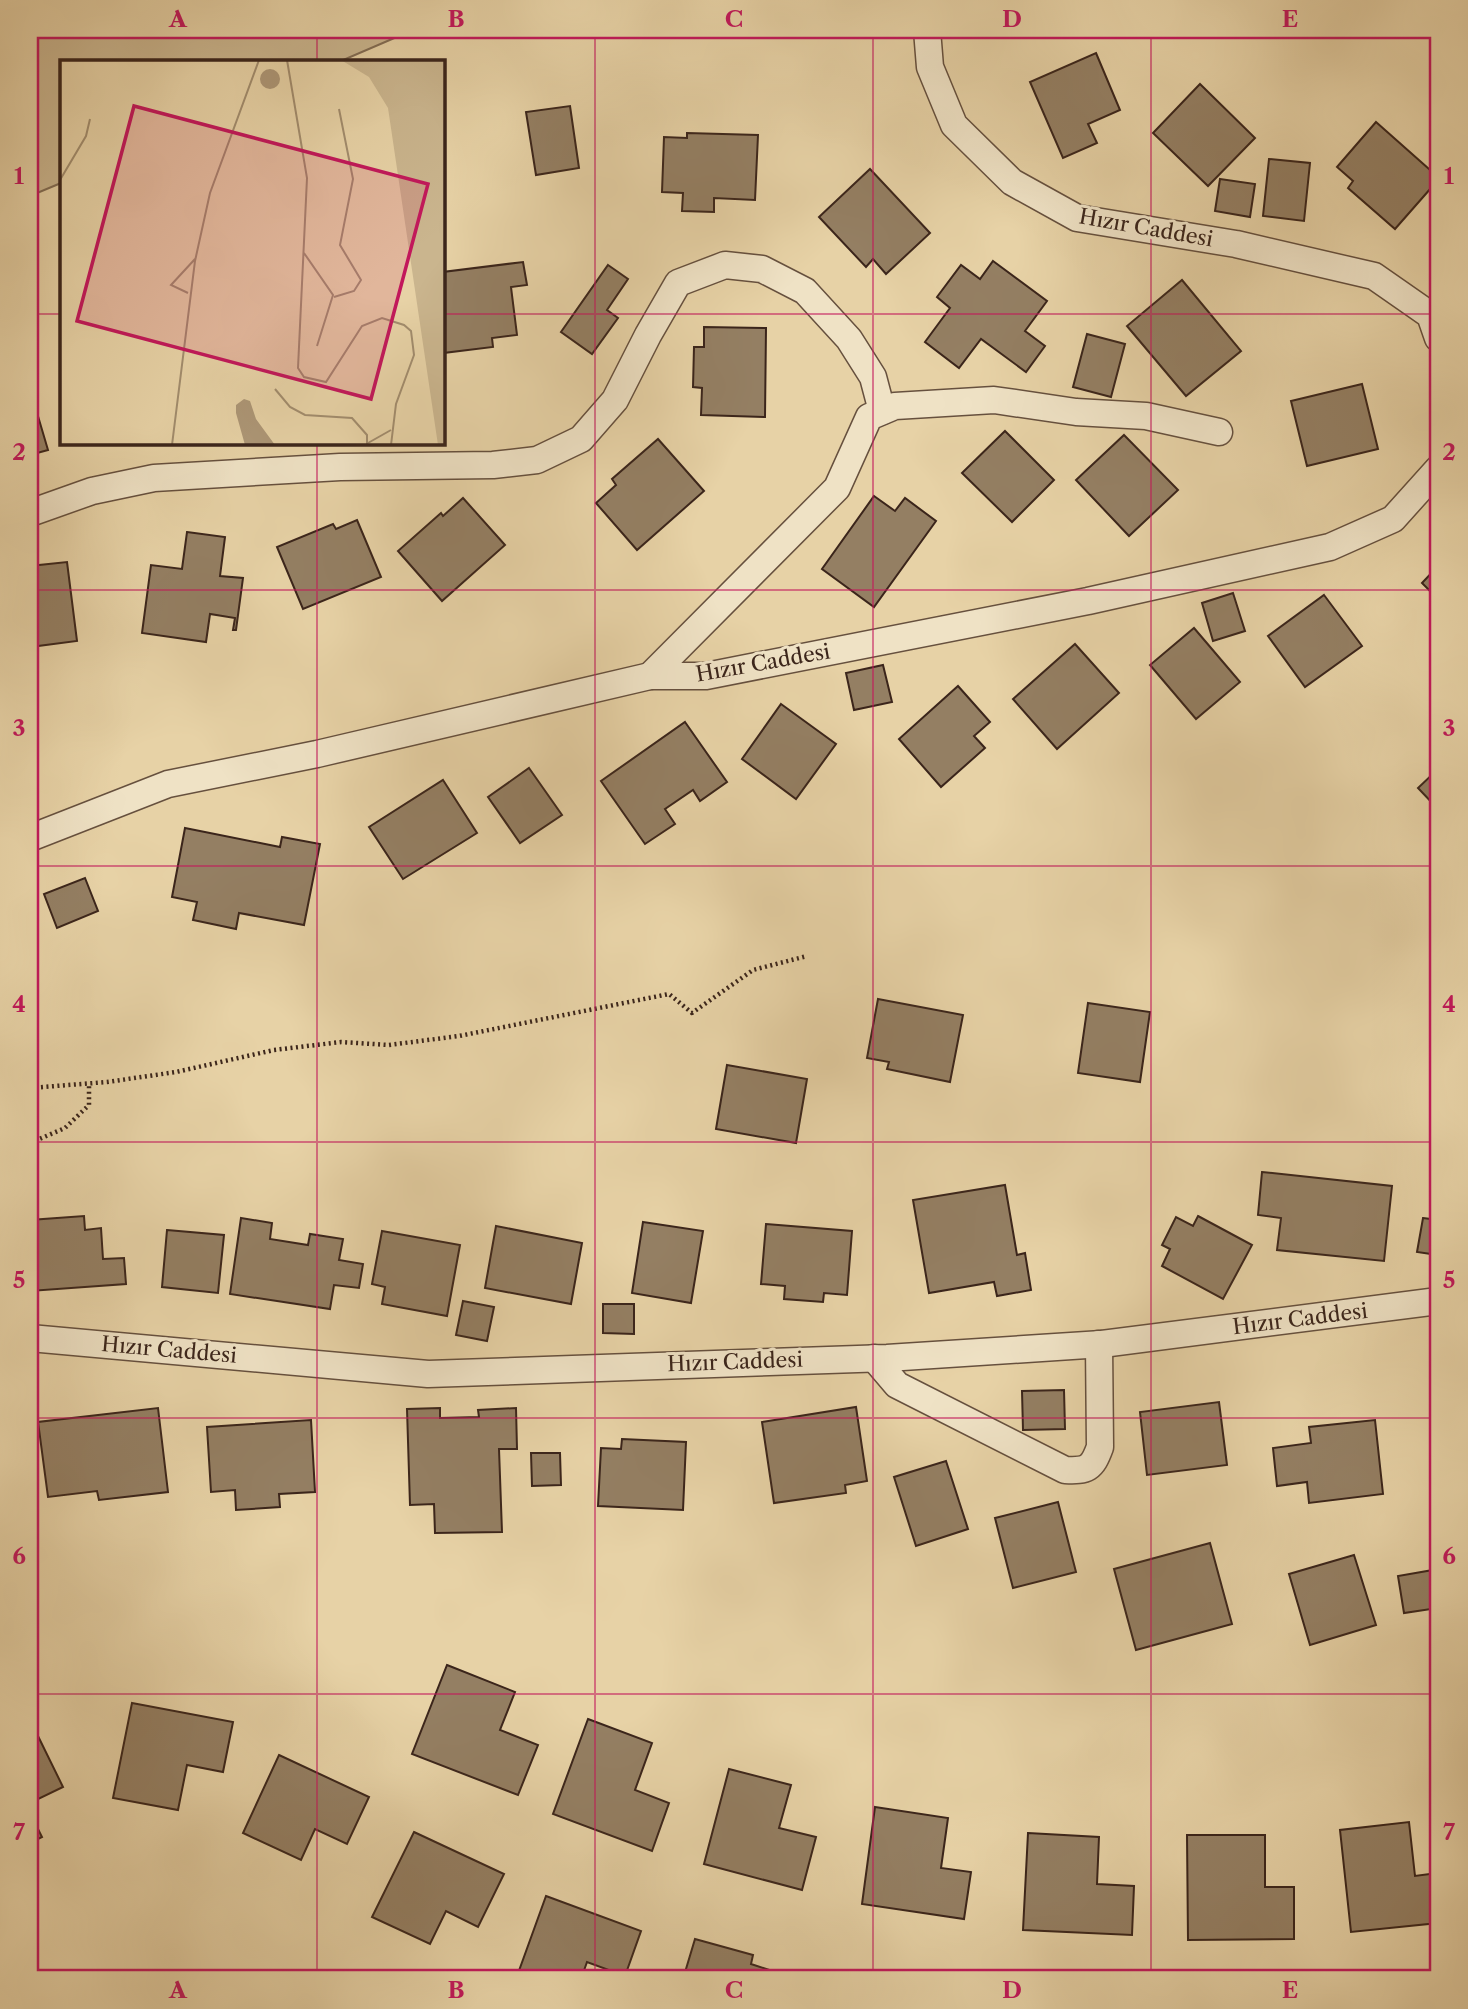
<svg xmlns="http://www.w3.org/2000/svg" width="1468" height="2009" font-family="'Libre Caslon Text',serif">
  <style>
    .green { fill: #cab58e; stroke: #826d54; stroke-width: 2 }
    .building { fill: #947f63; stroke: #3b251b; stroke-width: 2 }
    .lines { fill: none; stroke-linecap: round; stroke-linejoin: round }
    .minor-casing { stroke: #66503e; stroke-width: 29 }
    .path { stroke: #3b251b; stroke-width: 4.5; stroke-dasharray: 2 3.5; stroke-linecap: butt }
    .minor { stroke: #efe2c5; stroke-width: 26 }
    .grid { fill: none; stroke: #c2185b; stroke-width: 2; stroke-opacity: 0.55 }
    .labels { text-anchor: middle; stroke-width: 6; stroke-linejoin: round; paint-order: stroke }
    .street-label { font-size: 21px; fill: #3b251b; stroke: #efe2c5 }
    .inset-road { fill: none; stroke: #a28d6e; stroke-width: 2 }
    .view { fill: #c2185b; fill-opacity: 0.15; stroke: #c2185b; stroke-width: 3.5 }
    .inset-edge { fill: none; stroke: #3b251b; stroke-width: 3.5 }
    .neatline { fill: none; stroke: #c2185b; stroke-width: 2.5 }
    .grid-label { font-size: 23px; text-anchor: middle; font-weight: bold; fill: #c2185b }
  </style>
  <rect width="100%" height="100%" fill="#e7d2a6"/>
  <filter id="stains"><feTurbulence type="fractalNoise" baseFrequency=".00286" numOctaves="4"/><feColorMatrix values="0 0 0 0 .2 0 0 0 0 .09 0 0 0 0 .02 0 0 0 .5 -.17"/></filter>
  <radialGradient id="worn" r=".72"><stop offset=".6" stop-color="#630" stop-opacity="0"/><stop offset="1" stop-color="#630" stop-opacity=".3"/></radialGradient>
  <!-- green -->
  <path class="green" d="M30,30H413L341,61H61V183L30,196Z"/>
  <!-- building -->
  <g class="building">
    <path d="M1096,53L1120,110L1088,124L1097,143L1063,158L1030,82Z"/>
    <path d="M1200,84L1255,138L1208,186L1153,133Z"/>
    <path d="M570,106L579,168L536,175L526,112Z"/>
    <path d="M1376,122L1438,177V180L1395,229L1348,188L1353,181L1337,167Z"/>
    <path d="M687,133L758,135L755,200L714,198V212L682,211L683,193L662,192L664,137L687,138Z"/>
    <path d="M1269,159L1310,163L1304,221L1263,216Z"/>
    <path d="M870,169L930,233L886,274L873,259L866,267L819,217Z"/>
    <path d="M1220,179L1255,184L1250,217L1215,211Z"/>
    <path d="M993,261L1047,301L1025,331L1045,346L1026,372L981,339L959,368L925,342L950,308L937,297L961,265L980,279Z"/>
    <path d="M523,262L527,285L511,287L517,335L492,338L493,347L443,353V272Z"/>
    <path d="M608,265L628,279L607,310L618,318L592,354L561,332Z"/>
    <path d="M1182,280L1241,351L1186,396L1127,326Z"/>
    <path d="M704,327L766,328L765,417L701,415L702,388L693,387L694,347H704Z"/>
    <path d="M1087,334L1125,344L1111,397L1073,387Z"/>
    <path d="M1362,384L1378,449L1307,466L1291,401Z"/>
    <path d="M30,389L48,450L30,455Z"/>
    <path d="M1005,431L1054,480L1012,522L962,473Z"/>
    <path d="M1124,435L1178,490L1129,536L1076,480Z"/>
    <path d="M658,439L704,491L637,550L596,503L616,485L612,479Z"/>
    <path d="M874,496L895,511L905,498L936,521L874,607L822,569Z"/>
    <path d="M463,498L505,545L442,601L398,551L441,513L443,516Z"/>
    <path d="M357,520L381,577L303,609L277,547L333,524L336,529Z"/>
    <path d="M187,532L225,537L220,576L243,578L236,630H233L235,618L210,614L206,642L142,633L151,565L182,569Z"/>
    <path d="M67,562L77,641L30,647V566Z"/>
    <path d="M1438,566V599L1422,583Z"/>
    <path d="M1233,593L1245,631L1213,641L1202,603Z"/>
    <path d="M1324,595L1362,646L1305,687L1268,636Z"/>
    <path d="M1194,628L1240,682L1196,719L1150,665Z"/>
    <path d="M1075,644L1119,693L1057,749L1013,699Z"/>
    <path d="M883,665L892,702L854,710L846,673Z"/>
    <path d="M958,686L990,722L974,736L985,748L941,787L899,739Z"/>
    <path d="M781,704L836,744L796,799L742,759Z"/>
    <path d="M685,722L727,782L700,801L693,790L665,809L675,824L645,844L601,781Z"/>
    <path d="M529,768L562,815L520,843L488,797Z"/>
    <path d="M1438,769V807L1437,808L1418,788Z"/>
    <path d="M443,780L477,833L403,879L369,827Z"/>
    <path d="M185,828L280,847L282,837L320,844L304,925L239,913L236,929L193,920L197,902L172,897Z"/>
    <path d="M85,878L98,911L57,928L44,894Z"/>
    <path d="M878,999L963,1015L950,1082L887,1069L889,1062L867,1058Z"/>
    <path d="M1088,1003L1150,1012L1140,1082L1078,1073Z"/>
    <path d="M727,1065L807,1079L796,1143L716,1129Z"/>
    <path d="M1262,1172L1392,1186L1384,1261L1277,1250L1281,1218L1258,1215Z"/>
    <path d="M1005,1185L1017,1255L1025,1253L1031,1290L997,1296L994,1282L929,1293L913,1200Z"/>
    <path d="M84,1216L85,1230L101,1228L103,1259L124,1258L126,1284L30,1291V1220Z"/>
    <path d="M1198,1216L1252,1245L1223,1299L1162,1266L1170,1249L1162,1245L1176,1217L1193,1226Z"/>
    <path d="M241,1218L272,1223L270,1239L308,1245L310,1234L343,1239L339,1260L363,1264L359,1288L334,1285L330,1309L230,1294Z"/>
    <path d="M1423,1218L1438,1220V1255L1417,1252Z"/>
    <path d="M643,1222L703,1231L691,1303L632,1293Z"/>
    <path d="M766,1224L852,1231L847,1295L824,1293L823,1302L784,1299L785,1286L761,1284Z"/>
    <path d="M496,1226L582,1243L571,1304L485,1288Z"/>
    <path d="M167,1230L224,1235L218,1293L162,1287Z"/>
    <path d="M382,1231L460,1245L447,1316L382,1304L385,1287L372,1284Z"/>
    <path d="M463,1301L494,1307L487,1341L456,1335Z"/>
    <path d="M603,1304H634V1334L603,1333Z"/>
    <path d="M1064,1390L1065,1429L1023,1430L1022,1391Z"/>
    <path d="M1219,1402L1227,1465L1147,1475L1140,1412Z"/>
    <path d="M856,1407L867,1481L845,1485L846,1493L774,1503L762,1422Z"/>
    <path d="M158,1408L168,1492L99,1500L97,1491L48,1497L38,1422Z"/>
    <path d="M440,1408V1418L479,1417L478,1410L516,1408L517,1449H499L502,1532L435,1533L434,1504L410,1505L407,1409Z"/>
    <path d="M311,1420L315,1492L279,1494L280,1507L236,1510L235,1490L211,1492L207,1427Z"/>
    <path d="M1375,1420L1383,1494L1309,1503L1307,1482L1277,1486L1273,1448L1311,1443L1309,1427Z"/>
    <path d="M622,1439L686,1442L683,1510L598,1506L601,1448L621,1449Z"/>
    <path d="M531,1453H560L561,1485L532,1486Z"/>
    <path d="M946,1461L968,1529L916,1546L894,1477Z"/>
    <path d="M1058,1502L1076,1572L1013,1588L995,1518Z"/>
    <path d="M1210,1543L1232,1624L1136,1650L1114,1569Z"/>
    <path d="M1354,1555L1376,1625L1310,1645L1289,1574Z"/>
    <path d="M1433,1570L1438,1608L1404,1613L1398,1576Z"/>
    <path d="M447,1665L515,1692L500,1730L538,1745L518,1795L412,1754Z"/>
    <path d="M132,1703L233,1722L223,1772L187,1765L178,1810L113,1798Z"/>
    <path d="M588,1719L652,1743L635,1790L669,1803L652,1851L553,1814Z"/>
    <path d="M37,1734L63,1787L30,1803V1738Z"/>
    <path d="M279,1755L369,1797L347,1844L315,1829L301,1860L243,1833Z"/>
    <path d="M729,1769L791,1785L779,1828L816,1837L802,1890L704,1864Z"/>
    <path d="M875,1807L948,1818L941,1868L971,1872L964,1919L862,1904Z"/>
    <path d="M30,1813L42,1837L30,1843Z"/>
    <path d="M1409,1822L1415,1876L1438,1873V1923L1351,1932L1340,1830Z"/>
    <path d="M414,1832L504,1874L478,1927L446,1911L430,1944L372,1917Z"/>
    <path d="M1028,1833L1099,1837L1097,1884L1134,1886L1132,1935L1023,1930Z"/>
    <path d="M1187,1835H1265V1887H1294V1939L1188,1940Z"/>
    <path d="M546,1896L641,1931L625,1976L587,1962L581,1979H516Z"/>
    <path d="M695,1939L753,1955L751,1964L782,1974L780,1979H683Z"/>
  </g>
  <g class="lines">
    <!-- minor casing -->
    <g class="minor-casing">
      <g id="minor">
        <path d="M927,30L930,67L954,125L1012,182L1077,218L1236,244L1374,276L1430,315L1438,338"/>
        <path d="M30,513L92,491L154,478L340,467L493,465L537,460L581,439L615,400L648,335L678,283L725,265L762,269L805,291L849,339L873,377L882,411"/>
        <path d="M650,676L837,488L869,417L895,406L994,400L1076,412L1146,416L1219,432"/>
        <path d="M30,838L168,784L317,754L650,676H706L1088,601L1330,547L1393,519L1438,469"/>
        <path d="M30,1338L428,1374L887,1358L1102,1344L1438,1301"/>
        <path d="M874,1358L897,1385L1065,1470C1087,1471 1092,1469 1100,1447L1099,1344"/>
      </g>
    </g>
    <!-- path -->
    <g class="path">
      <path d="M30,1088L107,1082L176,1072L274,1050L341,1042L389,1045L459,1036L669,994L692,1013L753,970L807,956"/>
      <path d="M30,1143L65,1128L89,1105V1084"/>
    </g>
    <!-- minor -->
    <use href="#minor" class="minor"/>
  </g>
  <!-- grid -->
  <path class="grid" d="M317,30V61M595,30V1979M873,30V1979M1151,30V1979M30,314H61M443,314H1438M317,443V1979M30,590H1438M30,866H1438M30,1142H1438M30,1418H1438M30,1694H1438"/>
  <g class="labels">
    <!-- street labels -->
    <g class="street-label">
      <text transform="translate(1146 228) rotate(10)" y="7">Hızır Caddesi</text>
      <text transform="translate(763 663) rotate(-10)" y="7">Hızır Caddesi</text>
      <text transform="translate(1300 1319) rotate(-7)" y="7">Hızır Caddesi</text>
      <text transform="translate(169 1350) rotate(5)" y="7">Hızır Caddesi</text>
      <text transform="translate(735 1362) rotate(-2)" y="7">Hızır Caddesi</text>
    </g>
  </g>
  <!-- overview -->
  <g transform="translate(60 60)">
    <rect width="385" height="385" fill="#e7d2a6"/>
    <path d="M281,0H385V385H378L328,48L309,17Z" fill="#cab58e"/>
    <path d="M200 19a10 10 0 1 1 20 0a10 10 0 1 1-20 0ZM184,339L190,341L196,359L215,385H185L176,353V345Z" fill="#ad9777"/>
    <path class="inset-road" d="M227,0L247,118L238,308L244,317L266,322L302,266L322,258L344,265L351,271L354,295L336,344L331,385M0,120L26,76L30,59M244,193L273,235L257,286M128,233L111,225L135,199M274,237L294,231L301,220L280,185L293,119L279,49M215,329L230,347L245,355L292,358L307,375V385M308,383L331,370M112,385L135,201L150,133L199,0"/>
    <path class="view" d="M74,46L368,124L311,339L17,261Z"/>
    <rect width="385" height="385" class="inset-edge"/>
  </g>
  <!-- margin -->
  <rect width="1468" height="2009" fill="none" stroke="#e7d2a6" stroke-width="77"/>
  <rect x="38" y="38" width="1392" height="1932" class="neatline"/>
  <g class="grid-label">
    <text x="178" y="27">A</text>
    <text x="456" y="27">B</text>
    <text x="734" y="27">C</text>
    <text x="1012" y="27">D</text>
    <text x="1290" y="27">E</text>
    <text x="19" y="184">1</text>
    <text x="1449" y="184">1</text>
    <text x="19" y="460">2</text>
    <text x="1449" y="460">2</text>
    <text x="19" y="736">3</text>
    <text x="1449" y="736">3</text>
    <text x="19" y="1012">4</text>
    <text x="1449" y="1012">4</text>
    <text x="19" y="1288">5</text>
    <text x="1449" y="1288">5</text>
    <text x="19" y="1564">6</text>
    <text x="1449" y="1564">6</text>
    <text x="19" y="1840">7</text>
    <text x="1449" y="1840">7</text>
    <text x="178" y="1998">A</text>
    <text x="456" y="1998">B</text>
    <text x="734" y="1998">C</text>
    <text x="1012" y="1998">D</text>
    <text x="1290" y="1998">E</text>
  </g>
  <rect width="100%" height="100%" filter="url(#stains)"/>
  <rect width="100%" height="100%" fill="url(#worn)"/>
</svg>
